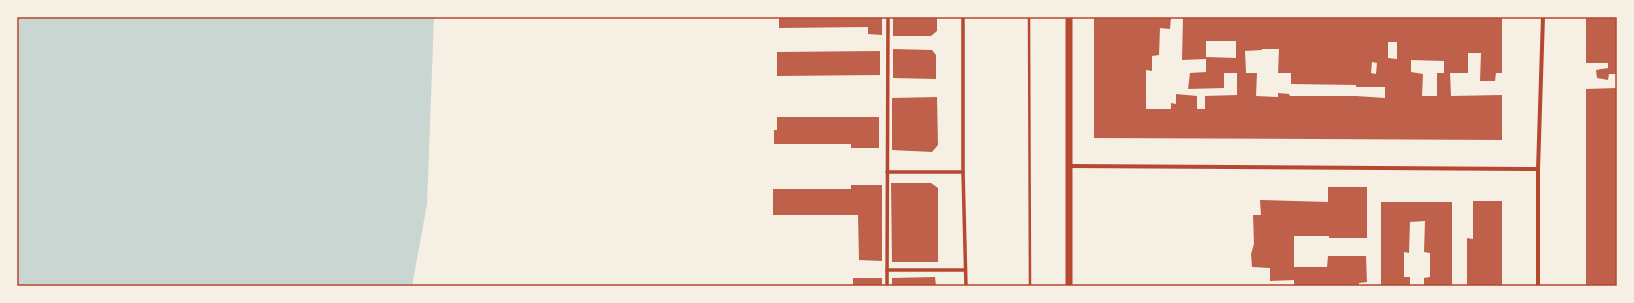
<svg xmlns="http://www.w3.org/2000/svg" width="1634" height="303" font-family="Jost,sans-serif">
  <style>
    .water { fill: #c9d6d2 }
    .building { fill: #bf614a; fill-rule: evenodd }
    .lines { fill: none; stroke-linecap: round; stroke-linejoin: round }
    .path { stroke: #b5482f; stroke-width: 2.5 }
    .pedestrian { stroke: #b5482f; stroke-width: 3.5 }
    .minor { stroke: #b5482f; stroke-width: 4 }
    .tertiary { stroke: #b5482f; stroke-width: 7 }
    .neatline { fill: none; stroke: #b5482f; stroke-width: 1.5 }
  </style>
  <rect width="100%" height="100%" fill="#f6efe4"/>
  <!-- water -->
  <path class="water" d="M17,17H434L427,204L412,286H17Z"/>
  <!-- building -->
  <g class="building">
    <path d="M779,17H882V35L868,34V27L779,28Z"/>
    <path d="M893,17H937V31L931,36H893Z"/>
    <path d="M1094,17H1171L1170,29L1160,28L1159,55L1152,56V71L1146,70V109H1171V103L1176,104V94L1197,96V109H1205V96L1237,95V73H1224V88L1188,89L1190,73L1206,72V59L1182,60L1183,17H1502V73H1496L1495,81H1480L1481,53H1468V73H1450L1451,96L1502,95V140L1094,138ZM1206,41H1236V58L1206,57ZM1388,42H1397V59L1388,58ZM1262,49H1279L1278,73H1291V84L1356,85V87H1385V98L1356,96H1290L1289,94L1278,93V97L1256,96L1257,73H1246L1245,51L1262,50ZM1411,60L1444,61V73H1437V96H1422L1423,74L1411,72ZM1372,62L1377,63L1376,74L1371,73Z"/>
    <path d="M1586,17H1617V74H1609L1608,80L1597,78L1596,70L1608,68V63H1586Z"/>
    <path d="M893,49L932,50L936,55V79L893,78Z"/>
    <path d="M880,51V75L777,76V52Z"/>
    <path d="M1616,84H1617L1616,280L1617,286H1586V89L1616,88Z"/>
    <path d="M937,97L938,145L932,152L892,150V98Z"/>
    <path d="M777,117H879V148H851V144H774V130H777Z"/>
    <path d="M891,183H931L938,188V262H892Z"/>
    <path d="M851,185H882V261L859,260L858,215H773V189H851Z"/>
    <path d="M1328,187H1367V238H1329V236H1294V267H1327L1328,256H1366L1367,282L1359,283V286H1294V280L1270,281V268L1252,267L1251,254L1254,244L1253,215H1261L1260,200L1328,202Z"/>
    <path d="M1473,201H1502V286H1467V238L1473,239Z"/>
    <path d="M1381,202H1452V286H1424V278L1430,277V253L1424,252L1425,221L1410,222L1409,253L1404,252V277H1410V286H1381Z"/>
    <path d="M935,277L936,286H892V278Z"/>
    <rect x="853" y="278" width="29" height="8"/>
  </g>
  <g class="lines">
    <!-- path -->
    <path class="path" d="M1029,17L1030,286"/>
    <!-- pedestrian -->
    <g class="pedestrian">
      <path d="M963,17V172L966,286"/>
      <path d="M887,172H963"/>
      <path d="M887,270H965"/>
      <path d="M887,286L888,17"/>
    </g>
    <!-- minor -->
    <g class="minor">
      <path d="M1069,166L1538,169"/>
      <path d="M1538,286V169L1543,17"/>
    </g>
    <!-- tertiary -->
    <path class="tertiary" d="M1069,286V17"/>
  </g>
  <!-- border -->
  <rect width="1634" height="303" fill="none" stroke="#f6efe4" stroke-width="36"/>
  <rect x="18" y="18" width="1598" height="267" class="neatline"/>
</svg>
